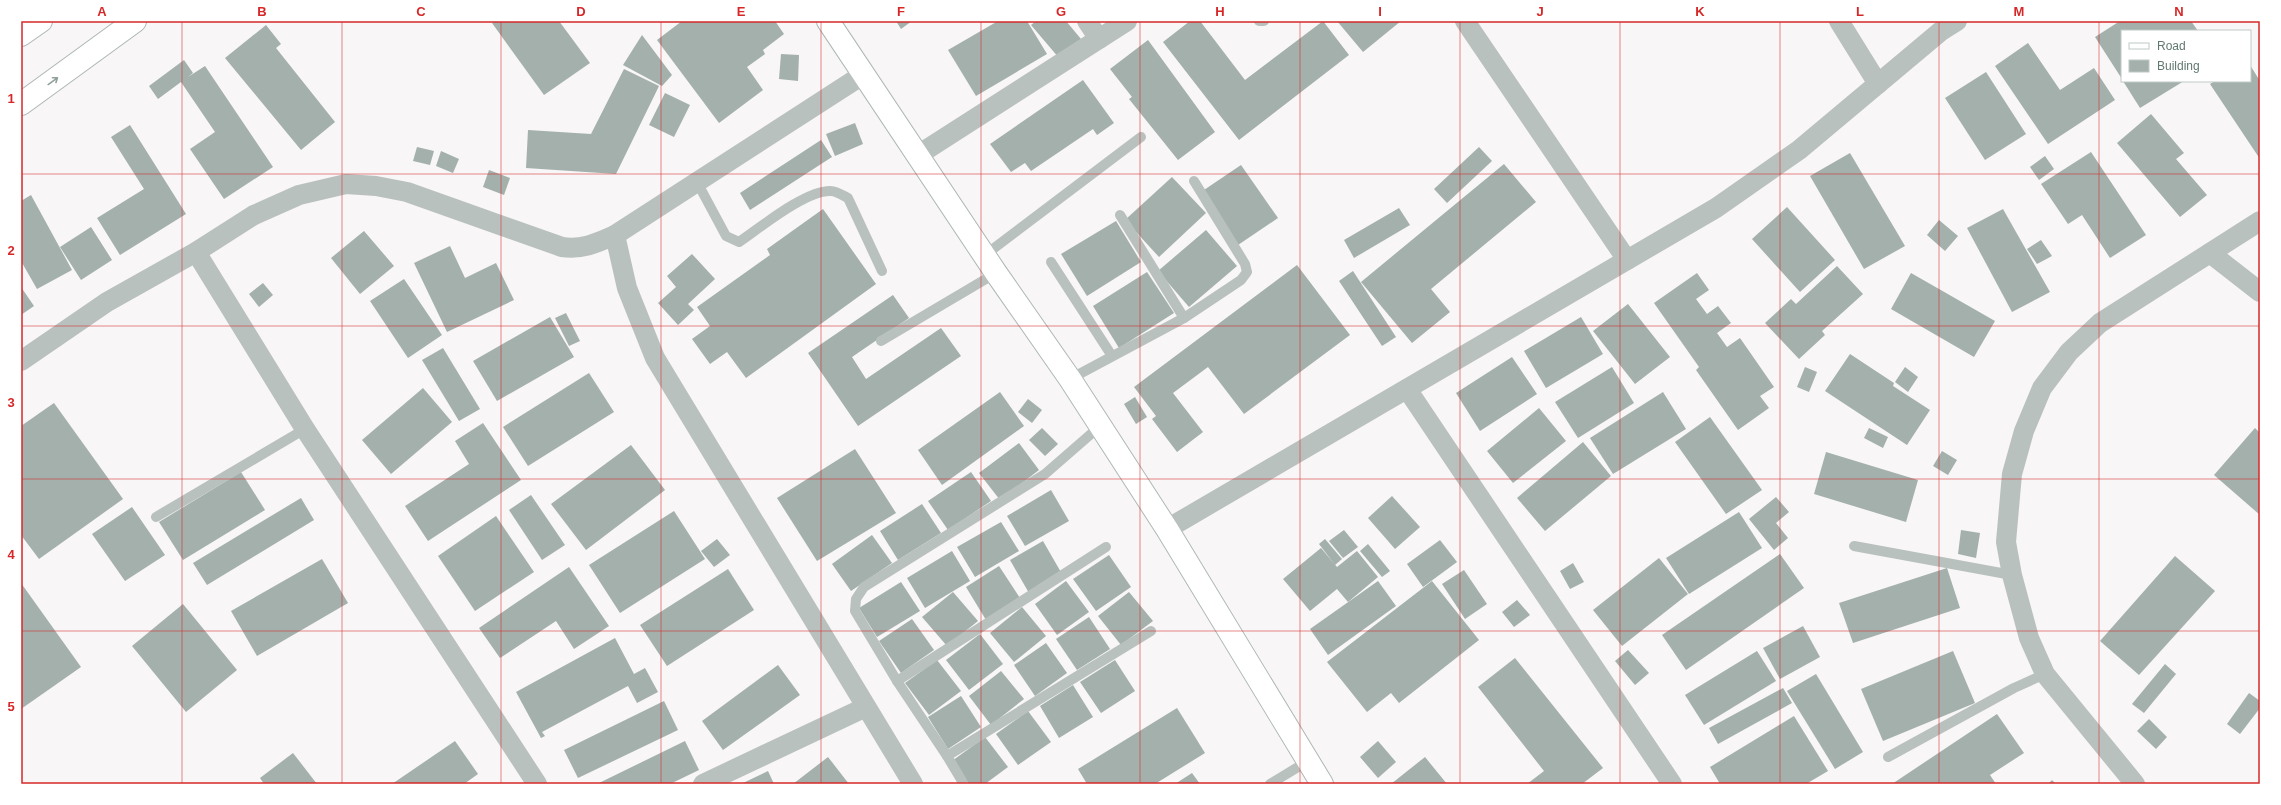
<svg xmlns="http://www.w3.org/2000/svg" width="2281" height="805" font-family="Arial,sans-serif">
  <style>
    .building { fill: #a3b0ac }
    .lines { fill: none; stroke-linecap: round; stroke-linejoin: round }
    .secondary-casing { stroke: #aeb8b5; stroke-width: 24 }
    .primary-casing { stroke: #adb7b3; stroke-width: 24 }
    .lane { stroke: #b9c1be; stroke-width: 10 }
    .street { stroke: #b9c1be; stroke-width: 20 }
    .secondary { stroke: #fff; stroke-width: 22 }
    .primary { stroke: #fff; stroke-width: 22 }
    .oneway { stroke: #90a09b }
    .grid { fill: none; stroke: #d62828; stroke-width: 1; stroke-opacity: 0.55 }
    .neatline { fill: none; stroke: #d62828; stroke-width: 1.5 }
    .grid-label { font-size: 13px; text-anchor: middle; font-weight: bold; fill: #d62828 }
  </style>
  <rect width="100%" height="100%" fill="#f8f6f6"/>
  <!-- building -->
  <g class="building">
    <path d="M496,21H559L590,63L544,95L492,23Z"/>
    <path d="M682,21H775L784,34L763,50L765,54L747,67L763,90L719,123L657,40Z"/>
    <path d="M896,21H912L901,29Z"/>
    <path d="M998,21H1027L1047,54L976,96L948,50Z"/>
    <path d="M1036,21H1066L1081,39L1059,58L1031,25Z"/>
    <path d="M1190,21H1200L1245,80L1323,21L1349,55L1239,140L1163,42Z"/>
    <path d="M1337,21H1401L1363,52Z"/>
    <path d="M2120,21H2191L2198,31H2122V79L2095,37Z"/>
    <path d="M266,25L281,44L276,48L335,122L301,150L225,58Z"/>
    <path d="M642,35L672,75L662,86L623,65Z"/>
    <path d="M1148,40L1215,132L1178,160L1129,99L1132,97L1110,69Z"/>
    <path d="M2028,43L2060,90L2094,68L2115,100L2048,144L1995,66Z"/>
    <path d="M781,54L799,55L798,81L779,79Z"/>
    <path d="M184,60L193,73L188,77L205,66L273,167L224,199L190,149L215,132L181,82L158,99L149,86Z"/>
    <path d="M2250,65L2260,81V159L2210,84L2215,81H2250Z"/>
    <path d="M624,69L659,86L616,174L526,168L528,130L591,134Z"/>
    <path d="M1986,72L2026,134L1985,160L1945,98Z"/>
    <path d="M1083,80L1114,123L1097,135L1093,129L1031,171L1025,163L1011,172L990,144Z"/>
    <path d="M2123,81H2184L2140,108Z"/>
    <path d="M665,93L690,105L674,137L649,125Z"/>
    <path d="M2151,114L2184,153L2176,159L2207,195L2180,217L2117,143Z"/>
    <path d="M855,123L863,144L835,156L826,134Z"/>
    <path d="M130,125L186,214L120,255L97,218L144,189L111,137Z"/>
    <path d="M821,140L832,157L750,210L740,193Z"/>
    <path d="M417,147L434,151L430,165L413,161Z"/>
    <path d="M1479,147L1492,161L1447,203L1434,189Z"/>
    <path d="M441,151L459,159L453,173L436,166Z"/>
    <path d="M2091,152L2146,235L2110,258L2082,215L2068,224L2041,184Z"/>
    <path d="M1850,153L1905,246L1864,269L1810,176Z"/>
    <path d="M2045,156L2054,169L2039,180L2030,167Z"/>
    <path d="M1504,164L1536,202L1431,289L1450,312L1412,343L1361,282Z"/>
    <path d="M1241,165L1278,218L1238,245L1201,192Z"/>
    <path d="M489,170L510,178L504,195L483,187Z"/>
    <path d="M1172,177L1206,213L1159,257L1125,220Z"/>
    <path d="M31,195L72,270L37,289L21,261V201Z"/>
    <path d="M1787,207L1835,260L1800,292L1752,239Z"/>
    <path d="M1399,208L1410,225L1354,258L1344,240Z"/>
    <path d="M823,209L876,284L746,378L727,352L710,364L692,339L710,326L697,307L770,255L767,249Z"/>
    <path d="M2003,209L2050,292L2012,312L1967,228Z"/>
    <path d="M1939,220L1958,236L1945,251L1927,235Z"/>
    <path d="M1116,221L1141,262L1087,296L1061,254Z"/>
    <path d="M91,227L112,260L81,280L60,247Z"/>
    <path d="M1206,230L1237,266L1189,307L1158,271Z"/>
    <path d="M364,231L394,266L360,294L331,258Z"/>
    <path d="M2041,240L2052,256L2037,264L2027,249Z"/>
    <path d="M450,246L465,278L496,263L514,300L447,332L414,263Z"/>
    <path d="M692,254L715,279L688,304L694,310L678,325L658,303L676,287L667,276Z"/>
    <path d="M1297,265L1350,335L1244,414L1208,367L1173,393L1203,432L1177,452L1152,419L1156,416L1134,387Z"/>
    <path d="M1837,266L1863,294L1822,331L1825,335L1799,359L1765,323L1791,299L1796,304Z"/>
    <path d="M1353,271L1396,337L1382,346L1339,281Z"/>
    <path d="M1147,272L1174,313L1119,348L1093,306Z"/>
    <path d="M1697,273L1709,290L1696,299L1707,314L1718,306L1731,323L1717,333L1727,347L1740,338L1774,387L1760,396L1769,408L1738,430L1696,370L1699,367L1654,303Z"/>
    <path d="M1911,273L1995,321L1974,357L1891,309Z"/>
    <path d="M404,279L442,335L408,358L370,301Z"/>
    <path d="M263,283L273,295L259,307L249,294Z"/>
    <path d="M21,287L34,306L21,315Z"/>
    <path d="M893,295L909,318L852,357L866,379L941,328L961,356L858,426L808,353Z"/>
    <path d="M1628,304L1670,357L1635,384L1593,331Z"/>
    <path d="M566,313L580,341L569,346L555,318Z"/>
    <path d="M550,317L574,357L497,401L473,361Z"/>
    <path d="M1581,317L1603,354L1546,388L1524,351Z"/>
    <path d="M443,348L480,409L459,421L422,360Z"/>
    <path d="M1850,354L1894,383L1893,386L1930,410L1907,445L1825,391Z"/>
    <path d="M1512,357L1537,394L1480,431L1456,393Z"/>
    <path d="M1612,367L1634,403L1578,438L1555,402Z"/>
    <path d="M1805,367L1817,372L1809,392L1797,387Z"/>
    <path d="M1905,367L1918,377L1908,392L1895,382Z"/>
    <path d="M589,373L614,412L528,466L503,427Z"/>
    <path d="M423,388L452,422L391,474L362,440Z"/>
    <path d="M1000,392L1024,426L942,485L918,450Z"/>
    <path d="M1663,392L1686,429L1613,474L1590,438Z"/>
    <path d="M1135,397L1147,417L1136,424L1124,404Z"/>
    <path d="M1028,399L1042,410L1032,423L1018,412Z"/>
    <path d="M54,403L123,499L39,559L21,535V426Z"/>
    <path d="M1539,408L1566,441L1513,483L1487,451Z"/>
    <path d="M1710,417L1762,490L1726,514L1675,442Z"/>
    <path d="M483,423L521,480L428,541L405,506L469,464L455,441Z"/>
    <path d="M1042,428L1058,444L1045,456L1029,440Z"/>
    <path d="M1869,428L1888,437L1883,448L1864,438Z"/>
    <path d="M2255,428L2260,433V515L2214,475Z"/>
    <path d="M1583,442L1611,476L1545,531L1517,498Z"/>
    <path d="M1019,443L1039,470L1000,500L979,473Z"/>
    <path d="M631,445L665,490L586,550L551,504Z"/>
    <path d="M855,449L896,513L817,561L777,498Z"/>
    <path d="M1942,451L1957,460L1948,475L1933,466Z"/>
    <path d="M1826,452L1918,480L1906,522L1814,494Z"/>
    <path d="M241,472L265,510L183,560L159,522Z"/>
    <path d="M971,472L991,501L948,530L928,501Z"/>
    <path d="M1051,490L1069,521L1025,546L1007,516Z"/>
    <path d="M531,495L565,545L542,560L509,510Z"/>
    <path d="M1392,496L1420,527L1395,549L1368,518Z"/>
    <path d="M1776,497L1789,512L1776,523L1788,538L1774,550L1749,519Z"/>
    <path d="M301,498L314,520L207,585L193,563Z"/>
    <path d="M922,504L941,533L898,560L880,531Z"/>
    <path d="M132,507L165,555L125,581L92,534Z"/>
    <path d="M674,511L705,559L620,613L589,565Z"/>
    <path d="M1739,512L1762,548L1689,594L1666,558Z"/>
    <path d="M496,516L534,572L475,611L438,556Z"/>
    <path d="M1001,522L1019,551L975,577L957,547Z"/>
    <path d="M1344,530L1358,547L1343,558L1329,541Z"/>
    <path d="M1961,530L1980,533L1976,558L1958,554Z"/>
    <path d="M872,535L892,563L851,591L832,564Z"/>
    <path d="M717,539L730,555L714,567L701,551Z"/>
    <path d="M1325,539L1342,559L1335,565L1319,544Z"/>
    <path d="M1440,540L1457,562L1423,587L1407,564Z"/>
    <path d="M1043,541L1062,574L1029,593L1010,560Z"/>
    <path d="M1368,544L1390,571L1382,577L1360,551Z"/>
    <path d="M1321,548L1337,567L1357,551L1378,577L1348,602L1337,589L1310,611L1283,579Z"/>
    <path d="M952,551L970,581L925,608L907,578Z"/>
    <path d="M1780,554L1804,588L1686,670L1662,635Z"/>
    <path d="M1109,555L1131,587L1096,611L1073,579Z"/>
    <path d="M2175,556L2215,591L2139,675L2100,641Z"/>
    <path d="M1659,558L1688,594L1622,646L1593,610Z"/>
    <path d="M322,559L348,603L257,656L231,611Z"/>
    <path d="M1573,563L1584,582L1570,589L1560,571Z"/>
    <path d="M999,566L1020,598L986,620L966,587Z"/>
    <path d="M569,567L609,626L574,649L556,621L500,658L479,628Z"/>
    <path d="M1947,568L1960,608L1853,643L1839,603Z"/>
    <path d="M728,569L754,610L667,666L640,625Z"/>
    <path d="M1464,570L1487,604L1465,619L1442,584Z"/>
    <path d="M1066,581L1089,612L1057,635L1035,604Z"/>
    <path d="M1378,581L1396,606L1328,655L1310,629Z"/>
    <path d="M1432,581L1479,640L1399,703L1391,693L1367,712L1327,662Z"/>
    <path d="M901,582L920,611L877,637L859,608Z"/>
    <path d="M21,583L81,667L21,709Z"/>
    <path d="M953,592L978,621L947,646L922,617Z"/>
    <path d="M1129,592L1153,621L1121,645L1098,616Z"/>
    <path d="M1517,600L1530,615L1514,627L1502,612Z"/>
    <path d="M183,604L237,670L186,712L132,646Z"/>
    <path d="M1022,607L1046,636L1014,662L990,633Z"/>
    <path d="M1089,617L1110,649L1077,670L1056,639Z"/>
    <path d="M912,619L934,650L901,673L879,641Z"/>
    <path d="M1803,626L1820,657L1780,679L1763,648Z"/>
    <path d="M980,634L1003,664L969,690L946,660Z"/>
    <path d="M615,638L634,674L645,668L658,692L637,703L628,686L542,732L545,736L541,738L516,692Z"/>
    <path d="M1046,643L1067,673L1035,696L1014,665Z"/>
    <path d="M1628,650L1649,673L1635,685L1615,661Z"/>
    <path d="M1757,651L1776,681L1704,725L1685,695Z"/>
    <path d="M1953,651L1975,703L1883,741L1861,689Z"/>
    <path d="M1515,658L1603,768L1582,784H1527L1544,771L1478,687Z"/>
    <path d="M937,660L961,691L929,715L905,683Z"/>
    <path d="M1115,660L1135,691L1101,713L1080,682Z"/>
    <path d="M2165,664L2176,674L2144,713L2132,704Z"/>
    <path d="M778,665L800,695L723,750L702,721Z"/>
    <path d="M1001,671L1024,699L991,725L969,696Z"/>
    <path d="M1816,674L1863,752L1835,769L1787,691Z"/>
    <path d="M1073,685L1093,717L1059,738L1040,706Z"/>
    <path d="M1783,688L1792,703L1718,744L1709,728Z"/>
    <path d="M2249,693L2260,701V708L2240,734L2227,724Z"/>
    <path d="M961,696L981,727L948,749L928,717Z"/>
    <path d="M664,701L678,730L578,778L564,750Z"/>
    <path d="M1177,708L1205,753L1155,784H1087L1078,769Z"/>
    <path d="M1028,711L1051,742L1018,765L996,734Z"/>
    <path d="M1997,714L2024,753L1990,775L1996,784H1892Z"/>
    <path d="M1794,716L1828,771L1806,784H1720L1710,767Z"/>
    <path d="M2149,719L2167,737L2156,749L2137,731Z"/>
    <path d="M985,737L1008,767L985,784H969L952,761Z"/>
    <path d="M455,741L478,774L464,784H392Z"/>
    <path d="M685,741L699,770L670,784H597Z"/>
    <path d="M1378,741L1396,762L1378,778L1360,757Z"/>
    <path d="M293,753L317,784H264L260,778Z"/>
    <path d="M828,757L849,784H793Z"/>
    <path d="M1425,757L1447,784H1391Z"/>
    <path d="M768,771L774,784H741Z"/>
    <path d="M1192,773L1200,784H1175Z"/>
    <path d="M2052,780L2056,784H2048Z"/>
  </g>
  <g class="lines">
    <!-- secondary casing -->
    <g class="secondary-casing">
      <path id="secondary" d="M828,21L996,273L1070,379L1167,529L1322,784"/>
    </g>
    <!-- primary casing -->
    <g class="primary-casing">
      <g id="primary">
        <path d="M21,35L41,21"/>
        <path d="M21,104L135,21"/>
      </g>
    </g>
    <!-- lane -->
    <g class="lane">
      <path d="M1259,21H1264"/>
      <path d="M697,182L726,236L739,242C761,227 806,190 831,191C836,191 844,196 848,198L882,271"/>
      <path d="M1120,215L1184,318"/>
      <path d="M985,255L1141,137"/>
      <path d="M1051,262L1112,356"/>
      <path d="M881,341L996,273"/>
      <path d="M1070,379L1184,318L1241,280L1247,272L1245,264L1194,181"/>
      <path d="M156,517L305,429"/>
      <path d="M1854,546L2012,575"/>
      <path d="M897,681L1106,547"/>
      <path d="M947,756L1151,631"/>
      <path d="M1888,757L2014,688L2045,674"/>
      <path d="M962,781L947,756L897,681L855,611L856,599L864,587L1045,474L1099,427"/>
      <path d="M1270,784L1308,761"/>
    </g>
    <!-- street -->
    <g class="street">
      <path d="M1087,21L1099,39"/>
      <path d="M1465,21L1627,260"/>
      <path d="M1839,21L1878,84"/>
      <path d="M918,155L1127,21"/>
      <path d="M615,235L627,288L655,358L913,784"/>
      <path d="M196,252L305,429L537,784"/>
      <path d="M2210,253L2260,292"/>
      <path d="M21,361L107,302L196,252L254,215L299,195L346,184L376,186L407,192L562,247C582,250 597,243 615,235L864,74"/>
      <path d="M1407,389L1672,784"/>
      <path d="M1167,529L1716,208L1799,150L1941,31L1957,21"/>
      <path d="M703,784L866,707"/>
      <path d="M2135,784L2045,674L2029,638L2012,575L2006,542L2012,474L2024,431L2042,388L2069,352L2100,323L2260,221"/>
    </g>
    <!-- secondary -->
    <use href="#secondary" class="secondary"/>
    <!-- primary -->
    <use href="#primary" class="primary"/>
  </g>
  <!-- one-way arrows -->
  <defs><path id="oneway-shaft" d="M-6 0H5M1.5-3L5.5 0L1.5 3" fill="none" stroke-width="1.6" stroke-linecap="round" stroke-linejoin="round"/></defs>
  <use class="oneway" href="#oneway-shaft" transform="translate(53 81) rotate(-36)"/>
  <!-- grid -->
  <path class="grid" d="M182,21V784M342,21V784M501,21V784M661,21V784M821,21V784M981,21V784M1140,21V784M1300,21V784M1460,21V784M1620,21V784M1780,21V784M1939,21V784M2099,21V784M21,174H2260M21,326H2260M21,479H2260M21,631H2260"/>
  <!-- border -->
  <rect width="2281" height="805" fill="none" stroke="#ffffff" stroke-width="44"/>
  <!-- legend -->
  <rect x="2121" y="30" width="130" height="52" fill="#ffffff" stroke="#c0c9c6"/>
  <rect x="2129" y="43" width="20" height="6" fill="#ffffff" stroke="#c0c9c6"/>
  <text x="2157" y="50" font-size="12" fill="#617870">Road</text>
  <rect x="2129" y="60" width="20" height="12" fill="#a3b0ac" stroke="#c0c9c6"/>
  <text x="2157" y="70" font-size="12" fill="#617870">Building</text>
  <rect x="22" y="22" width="2237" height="761" class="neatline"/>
  <g class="grid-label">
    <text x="102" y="16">A</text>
    <text x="262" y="16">B</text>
    <text x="421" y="16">C</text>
    <text x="581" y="16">D</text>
    <text x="741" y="16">E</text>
    <text x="901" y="16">F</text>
    <text x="1061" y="16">G</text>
    <text x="1220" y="16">H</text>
    <text x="1380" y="16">I</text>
    <text x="1540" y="16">J</text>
    <text x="1700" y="16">K</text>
    <text x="1860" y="16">L</text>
    <text x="2019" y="16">M</text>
    <text x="2179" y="16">N</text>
    <text x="11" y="103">1</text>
    <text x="11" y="255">2</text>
    <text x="11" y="407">3</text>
    <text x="11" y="559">4</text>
    <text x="11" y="711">5</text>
  </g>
</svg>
